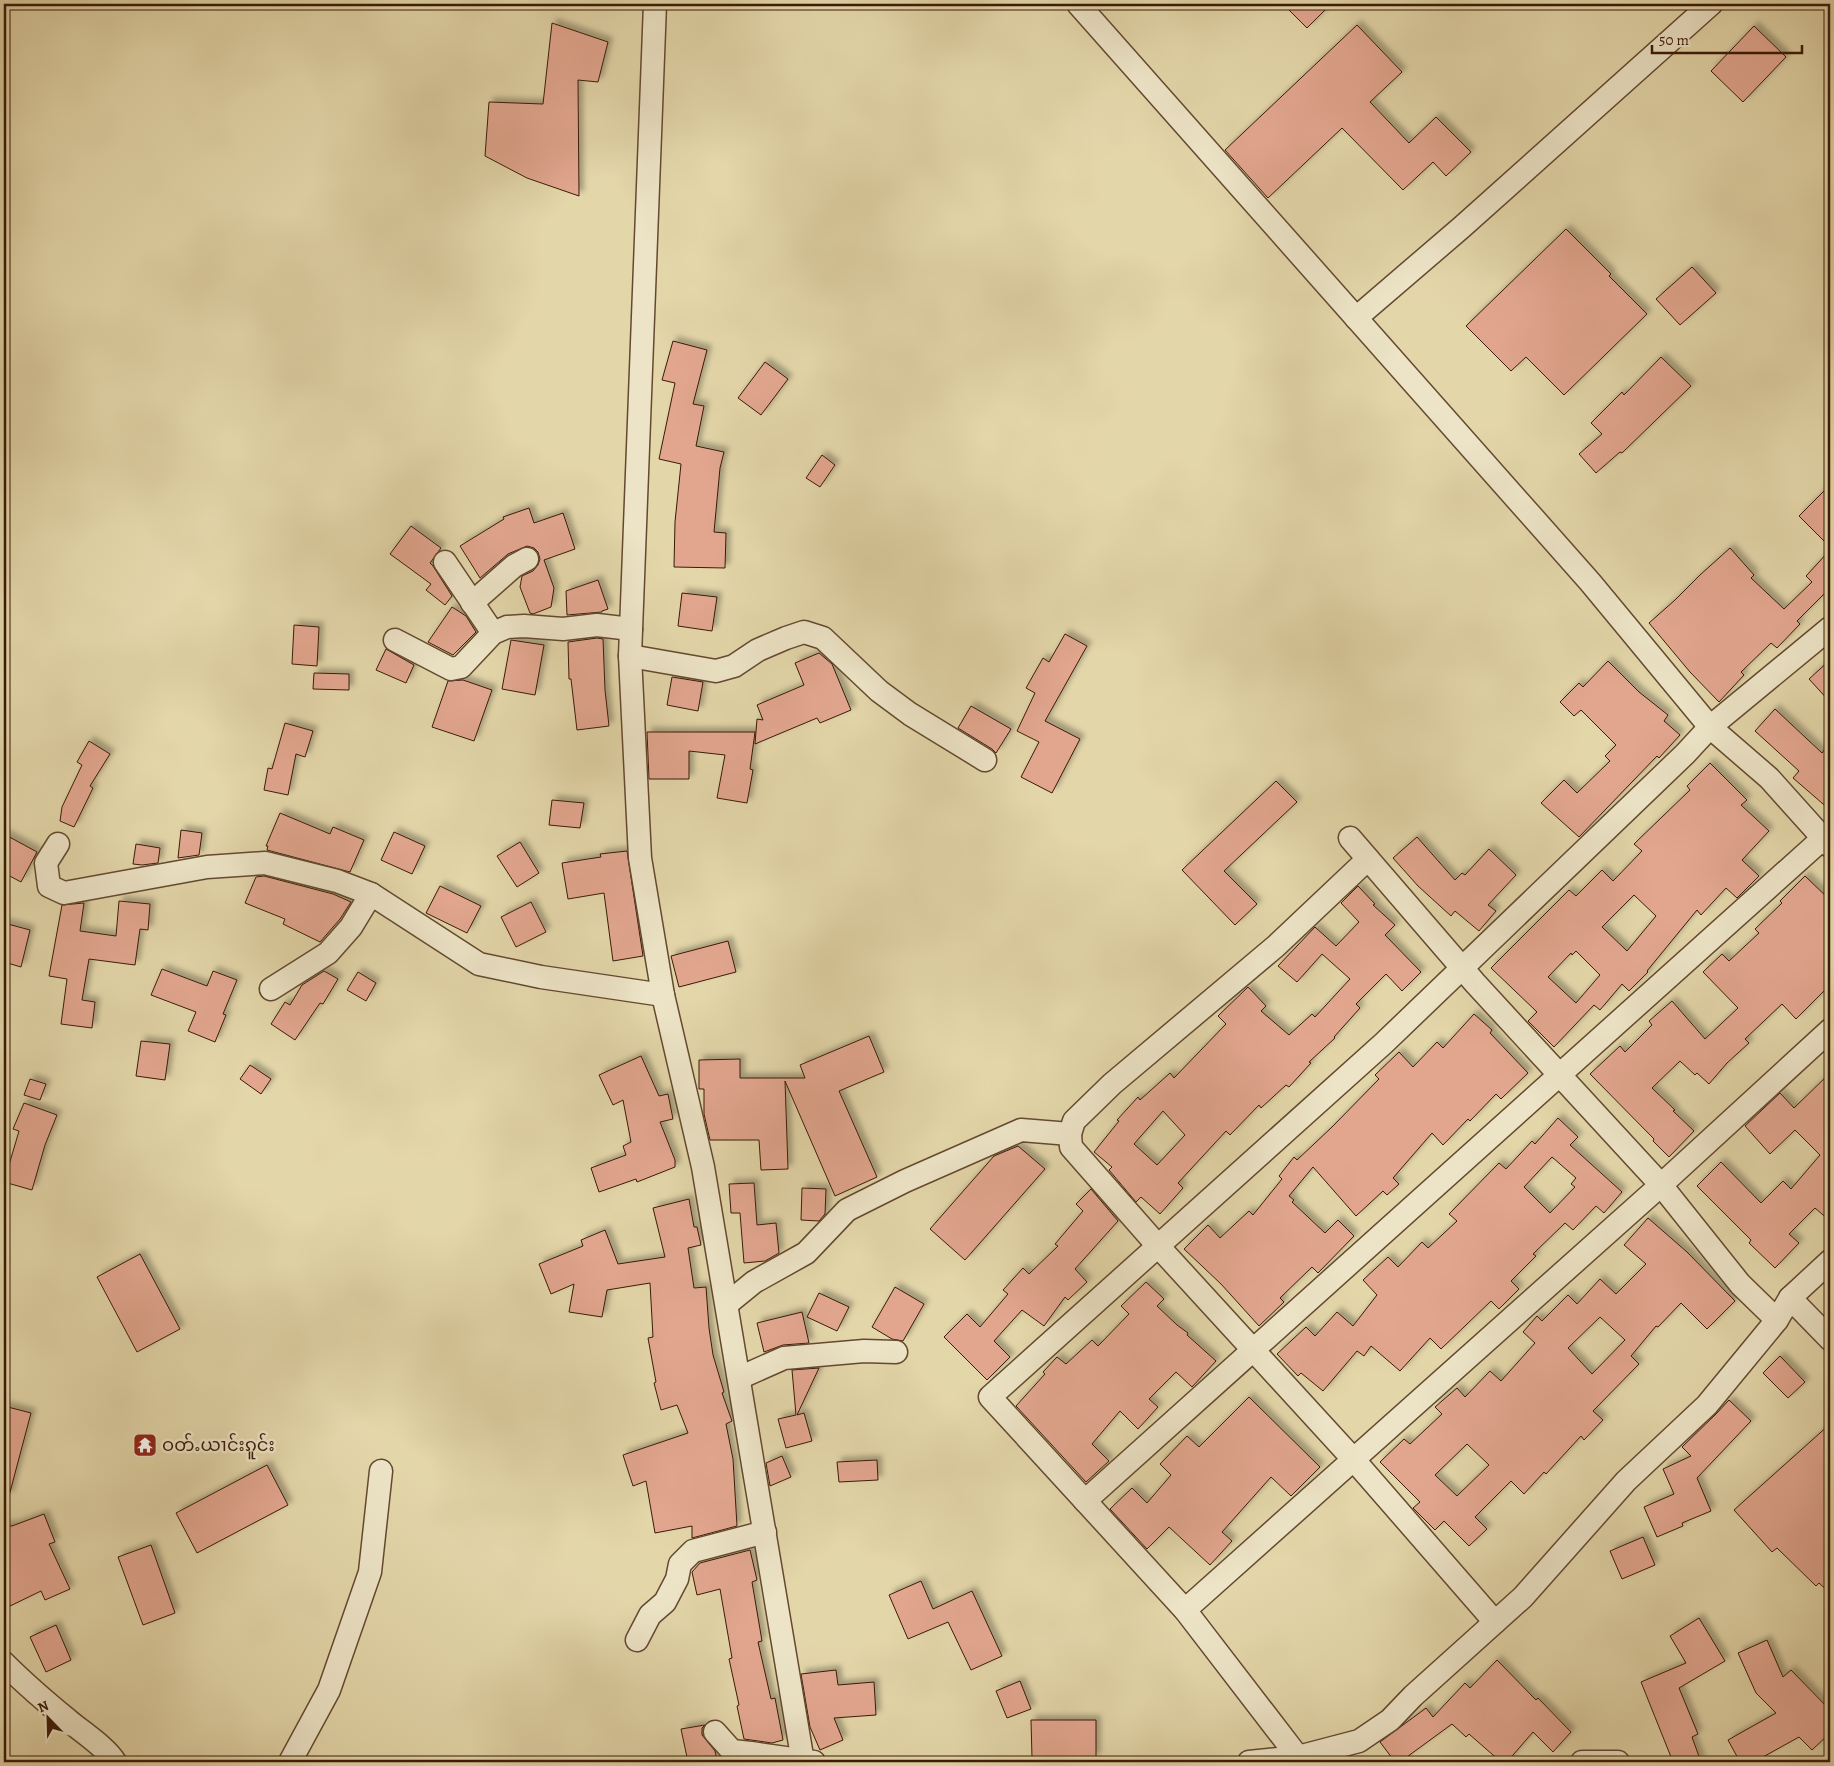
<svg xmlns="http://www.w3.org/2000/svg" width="1834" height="1766" font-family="Alegreya,'Noto Sans Myanmar',serif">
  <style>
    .building { fill: #e2a68f; stroke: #3a1a07; fill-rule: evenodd; filter: url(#shadow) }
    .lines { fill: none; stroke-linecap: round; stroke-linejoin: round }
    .minor-casing { stroke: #644930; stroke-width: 25 }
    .minor { stroke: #ede4c7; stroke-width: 22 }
    .labels { text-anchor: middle; stroke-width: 5; stroke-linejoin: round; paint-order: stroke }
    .poi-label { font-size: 18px; fill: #3a1a07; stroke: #ede4c7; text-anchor: start }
  </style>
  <defs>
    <filter id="shadow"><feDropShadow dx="4.5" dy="-4.5" stdDeviation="2.5" flood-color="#0004"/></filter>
  </defs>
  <rect width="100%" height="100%" fill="#e3d6a9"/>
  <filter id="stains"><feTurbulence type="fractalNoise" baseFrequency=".004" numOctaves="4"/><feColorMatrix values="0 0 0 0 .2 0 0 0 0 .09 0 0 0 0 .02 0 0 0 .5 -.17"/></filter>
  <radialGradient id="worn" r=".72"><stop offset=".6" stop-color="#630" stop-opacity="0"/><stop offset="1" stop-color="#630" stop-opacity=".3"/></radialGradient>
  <!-- building -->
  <g class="building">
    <path d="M1283,4H1331L1307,28Z"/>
    <path d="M552,23L608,42L598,82L578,80L579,196L527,178L485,156L489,102L543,104Z"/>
    <path d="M1357,25L1402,72L1370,102L1409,143L1436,117L1471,152L1446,176L1433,162L1403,190L1342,128L1268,198L1225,150Z"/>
    <path d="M1754,26L1786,57L1743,102L1711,71Z"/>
    <path d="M1566,229L1611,274L1609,276L1647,314L1564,395L1526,357L1511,371L1466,326Z"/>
    <path d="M1692,267L1716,293L1680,325L1656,299Z"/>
    <path d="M673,341L707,350L693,404L704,406L696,446L724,452L720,468L714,532L726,533L725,568L674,567L675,522L681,464L659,459L675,383L662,380Z"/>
    <path d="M1661,357L1691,386L1622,453L1620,452L1596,473L1579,454L1602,434L1591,423L1622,392L1624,395Z"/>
    <path d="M765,362L788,379L761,415L738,398Z"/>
    <path d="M822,455L835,465L820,487L806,478Z"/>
    <path d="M1830,485V547L1799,516Z"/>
    <path d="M529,508L534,523L563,513L575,549L544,560L554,588L551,607L533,614L530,613L520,587L522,576L533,571L538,565L540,559L538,552L534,548L527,546L508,554L480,578L460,546L504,519L503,517Z"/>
    <path d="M411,526L441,548L430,563L433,566L452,596L445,605L426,590L431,584L390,554Z"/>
    <path d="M1730,548L1754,575L1751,578L1784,609L1812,582L1806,576L1830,550V599L1824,594L1797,621L1800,624L1777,648L1771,643L1741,672L1744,675L1719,702L1690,672L1649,623L1675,600L1700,575Z"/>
    <path d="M598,580L608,609L602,611V612L567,615L566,591Z"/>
    <path d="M682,593L717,597L712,631L678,626Z"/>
    <path d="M452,607L466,616L476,632L453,655L428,642Z"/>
    <path d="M294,625L319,627L317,666L292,664Z"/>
    <path d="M1065,634L1087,646L1045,721L1080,739L1052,793L1021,777L1039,742L1017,731L1035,693L1026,688L1043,658L1049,662Z"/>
    <path d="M597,638L603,639L605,690L609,726L577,730L571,679H569L568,642Z"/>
    <path d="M511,640L544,645L535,695L502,689Z"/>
    <path d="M386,649L414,665L406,683L376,670Z"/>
    <path d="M819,653L832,664L851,710L820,723L817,718L755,744L757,719L763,720L757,705L804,685L795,663Z"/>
    <path d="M1830,660V702L1809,679Z"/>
    <path d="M1608,661L1639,692L1668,715L1664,721L1680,735L1659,758L1657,756L1579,837L1541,803L1564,780L1577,793L1610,761L1605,756L1616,745L1581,710L1574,716L1560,702L1579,683L1583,687Z"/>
    <path d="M314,673L349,674V690L313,689Z"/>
    <path d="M672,677L703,682L698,711L667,705Z"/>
    <path d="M463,680L492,690L474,741L432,727L448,681Z"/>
    <path d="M971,706L1011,729L996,753L992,749L958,728Z"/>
    <path d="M1775,709L1822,753L1830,743V810L1793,778L1799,771L1755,731Z"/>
    <path d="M285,723L313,731L305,757L296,754L288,795L264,790L268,768L272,769Z"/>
    <path d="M647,732H755L750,769L753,770L747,803L717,798L725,755L689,751V779H649Z"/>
    <path d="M89,741L110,754L90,786L93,788L74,827L60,821L62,807L82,765L77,762Z"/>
    <path d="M1710,763L1747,800L1741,805L1769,831L1742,860L1759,876L1737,898L1726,888L1701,915L1697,910L1647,971L1648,972L1629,991L1622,984L1600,1010L1594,1005L1554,1047L1528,1021L1537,1012L1491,968L1569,890L1576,896L1602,870L1613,881L1642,851L1634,844L1690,790L1687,786ZM1634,895L1656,916L1627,951L1602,927ZM1576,951L1600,975L1576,1003L1548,977L1571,953L1572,955Z"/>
    <path d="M1276,781L1297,802L1224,871L1257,904L1235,925L1182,870Z"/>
    <path d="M552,800L584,803L580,828L549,825Z"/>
    <path d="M280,813L330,834L333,827L364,840L350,872L267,850L268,846H266Z"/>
    <path d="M181,830L202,833L199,855L178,858Z"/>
    <path d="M394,832L425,846L412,874L381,860Z"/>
    <path d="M4,834L37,852L21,882L4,873Z"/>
    <path d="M1417,837L1455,880L1462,873L1465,875L1489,849L1516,875L1488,905L1496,911L1479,931L1455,911L1451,916L1418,886L1393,858Z"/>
    <path d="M520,842L539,873L517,887L497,856Z"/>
    <path d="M136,844L160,848L158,863L142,865L133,864Z"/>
    <path d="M627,851L643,956L613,961L604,893L568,899L562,863L601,857L600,854Z"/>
    <path d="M264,876L333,894L351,902L340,919L320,942L283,924L285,919L245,903L256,877Z"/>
    <path d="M1805,876L1830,900V985L1796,1019L1782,1004L1745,1039L1749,1043L1727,1063L1709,1084L1697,1073L1695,1075L1680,1061L1652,1088L1675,1110L1673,1111L1694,1131L1669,1157L1653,1141L1654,1139L1590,1074L1620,1046L1625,1052L1652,1025L1649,1021L1672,1001L1705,1039L1738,1008L1703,972L1722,954L1729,961L1759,933L1755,929L1782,903L1780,901Z"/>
    <path d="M440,886L481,906L467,933L426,913Z"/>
    <path d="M1358,886L1375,904L1373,905L1395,925L1385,935L1421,972L1402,991L1386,974L1356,1004L1360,1008L1334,1037L1335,1038L1309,1062L1311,1063L1289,1087L1286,1085L1261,1108L1259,1105L1230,1135L1226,1131L1178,1183L1183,1188L1160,1214L1141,1197L1136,1202L1109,1170L1112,1167L1094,1152L1119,1121L1117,1120L1138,1097L1140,1100L1170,1073L1174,1078L1226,1024L1218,1016L1248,987L1266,1006L1261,1011L1289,1035L1312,1014L1315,1017L1350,979L1322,954L1297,982L1278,966L1315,927L1336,946L1359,922L1341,903ZM1163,1111L1185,1135L1157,1165L1134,1144Z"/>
    <path d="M119,901L150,904L148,930L140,929L135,965L89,959L82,1000L95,1002L92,1028L61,1024L67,979L49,976L62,905L84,903L80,931L116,936Z"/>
    <path d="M531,902L546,932L516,947L501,917Z"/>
    <path d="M4,923L30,930L21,967L4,962Z"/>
    <path d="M728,941L736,972L679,987L671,956Z"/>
    <path d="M162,969L207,986L213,971L237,980L223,1014L226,1015L215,1042L188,1031L196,1012L151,995Z"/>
    <path d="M324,971L338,979L323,1004L320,1003L295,1040L271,1024L285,1002L290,1005L302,985Z"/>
    <path d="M358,972L376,983L366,1001L347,990Z"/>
    <path d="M1474,1014L1492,1030L1490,1033L1528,1073L1501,1099L1496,1094L1470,1121L1468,1119L1443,1145L1432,1133L1393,1178L1399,1184L1387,1195L1383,1191L1356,1216L1313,1167L1289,1196L1294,1200L1292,1202L1325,1233L1338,1220L1354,1236L1318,1273L1312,1267L1280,1298L1284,1302L1259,1326L1221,1284L1184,1249L1208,1225L1220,1238L1249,1211L1253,1215L1282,1179L1279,1176L1294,1157L1297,1160L1332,1127L1379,1079L1375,1075L1399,1052L1413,1067L1437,1042L1443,1048Z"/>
    <path d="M869,1036L884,1072L839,1091L877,1177L835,1196L785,1081L788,1169L761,1170L759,1140H710L704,1114V1089H699V1060L740,1059V1078H805L800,1065Z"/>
    <path d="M141,1041L170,1044L165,1080L136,1076Z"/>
    <path d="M641,1056L659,1096L668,1094L673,1119L660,1122L675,1160V1167L637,1182L636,1179L599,1192L591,1168L626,1155L623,1146L631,1142L623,1100L613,1105L599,1075Z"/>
    <path d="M250,1065L271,1079L261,1094L240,1079Z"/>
    <path d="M1830,1073V1221L1815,1208L1789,1234L1799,1243L1775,1268L1749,1243L1751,1240L1697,1186L1721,1162L1761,1203L1783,1181L1791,1189L1820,1155L1795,1130L1770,1154L1745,1126L1780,1093L1794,1108Z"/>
    <path d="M30,1079L46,1084L40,1100L24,1095Z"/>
    <path d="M24,1103L57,1115L45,1145L32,1190L4,1182L19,1131L13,1129Z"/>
    <path d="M1558,1118L1578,1137L1570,1145L1622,1192L1604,1213L1596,1206L1573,1230L1565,1223L1533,1254L1536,1256L1511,1281L1519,1289L1499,1309L1491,1301L1441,1349L1430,1338L1400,1371L1371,1346L1364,1356L1357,1351L1323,1391L1301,1373L1298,1376L1277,1354L1306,1327L1315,1336L1337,1312L1353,1326L1377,1295L1363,1280L1388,1257L1398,1267L1422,1242L1428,1248L1457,1221L1449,1214L1499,1163L1506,1169L1532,1141L1535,1144ZM1552,1157L1576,1178L1571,1184L1575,1187L1550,1213L1524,1187Z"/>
    <path d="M1018,1146L1045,1169L965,1260L930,1229L994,1156Z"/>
    <path d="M754,1183L757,1225L776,1223L779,1253L765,1261L744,1263L740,1213H731L729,1184Z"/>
    <path d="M802,1188L826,1189L825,1214L819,1221L801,1220Z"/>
    <path d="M1091,1189L1118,1221L1075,1269L1087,1282L1068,1300L1065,1297L1044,1326L1022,1310L994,1341L1010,1357L987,1380L944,1337L967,1314L980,1327L1008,1294L1003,1290L1023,1268L1029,1274L1058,1246L1055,1244L1083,1211L1076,1204Z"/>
    <path d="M689,1199L694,1227H697L701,1245L688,1248L694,1288L706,1287L709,1328L713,1355L724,1392L722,1393L732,1421L726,1424L733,1459L737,1526L692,1538V1526L655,1533L646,1481L633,1486L623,1455L688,1433L677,1405L661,1410L654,1383L656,1382L648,1338L653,1337L650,1283L607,1290L602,1317L569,1312L574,1284L551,1294L539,1264L583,1246L581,1240L605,1230L618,1264L665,1257L653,1208Z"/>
    <path d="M1648,1218L1687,1252L1735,1301L1707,1329L1681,1303L1658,1327L1656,1326L1631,1356L1639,1364L1593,1411L1603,1420L1584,1440L1581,1436L1546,1474L1544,1472L1524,1494L1511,1481L1475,1517L1487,1529L1469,1546L1444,1521L1435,1530L1413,1508L1420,1502L1380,1462L1404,1439L1410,1444L1442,1414L1435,1407L1457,1388L1465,1397L1490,1371L1501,1381L1535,1343L1523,1332L1537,1316L1542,1321L1568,1295L1577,1304L1600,1279L1616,1294L1646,1264L1624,1245ZM1600,1317L1625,1340L1592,1374L1568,1348ZM1467,1444L1489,1465L1457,1496L1435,1475Z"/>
    <path d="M140,1254L180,1329L137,1352L97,1277Z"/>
    <path d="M1146,1282L1164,1299L1157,1306L1177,1325L1188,1333L1187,1335L1216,1361L1192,1387L1176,1372L1149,1399L1158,1407L1138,1429L1120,1411L1092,1444L1109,1461L1086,1482L1016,1406L1045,1374L1043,1372L1057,1357L1066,1364L1092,1340L1098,1346L1129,1314L1121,1306Z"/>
    <path d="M895,1287L924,1304L903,1341L892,1339L872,1327Z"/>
    <path d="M819,1293L849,1307L837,1331L807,1317Z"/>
    <path d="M802,1312L809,1343L783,1345L764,1352L757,1323Z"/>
    <path d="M1780,1356L1805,1382L1788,1398L1763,1373Z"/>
    <path d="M819,1368L797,1415L804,1413L812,1441L786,1448L778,1419L796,1415L792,1370Z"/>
    <path d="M1249,1397L1320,1467L1291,1496L1271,1477L1222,1532L1232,1541L1210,1565L1169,1527L1147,1549L1110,1509L1132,1488L1147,1503L1171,1475L1160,1464L1187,1436L1199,1447Z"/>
    <path d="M1729,1400L1751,1421L1697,1478L1711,1511L1682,1523L1683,1526L1657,1537L1644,1507L1674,1494L1663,1469L1691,1456L1682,1447L1716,1414Z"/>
    <path d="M4,1406L31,1413L9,1496L4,1495Z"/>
    <path d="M1830,1424V1593L1819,1583L1816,1586L1777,1548L1772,1552L1734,1510Z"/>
    <path d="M782,1456L791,1477L770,1486L766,1463Z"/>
    <path d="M877,1460L878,1480L839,1482L837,1462Z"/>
    <path d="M267,1465L288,1505L197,1553L176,1513Z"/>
    <path d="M44,1514L55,1542L49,1544L70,1589L45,1600L41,1591L8,1607L4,1598V1525L12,1526Z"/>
    <path d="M1643,1537L1655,1565L1622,1579L1610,1551Z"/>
    <path d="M151,1545L175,1613L143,1625L118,1557Z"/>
    <path d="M750,1550L757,1580L752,1582L762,1641L758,1642L771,1699L775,1698L783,1740L772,1743L744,1739L737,1706L739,1705L729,1659L732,1658L720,1589L697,1595L692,1572L700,1563Z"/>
    <path d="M921,1581L933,1609L972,1591L1002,1656L971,1670L948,1622L908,1639L889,1595Z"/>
    <path d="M1699,1618L1725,1661L1679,1688L1698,1734L1692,1737L1701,1762H1673L1641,1682L1686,1663L1670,1636Z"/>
    <path d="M56,1625L71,1660L46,1672L30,1637Z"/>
    <path d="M1767,1640L1783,1677L1791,1670L1830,1710V1733L1812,1750L1799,1737L1754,1762H1740L1728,1740L1776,1713L1756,1693L1738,1653Z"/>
    <path d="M1497,1660L1536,1700L1538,1698L1571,1732L1553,1752L1533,1732L1507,1762H1501L1469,1734L1466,1737L1452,1724L1400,1762H1395L1380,1742L1426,1708L1433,1717L1465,1683L1470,1688Z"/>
    <path d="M836,1670L838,1685L874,1682L876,1715L834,1718L843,1740L820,1750L810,1727L801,1674Z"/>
    <path d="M1020,1681L1031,1709L1007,1718L996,1691Z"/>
    <path d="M1031,1720H1096V1758H1032Z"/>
    <path d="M705,1725L702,1728V1735L715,1751L717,1760L688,1762L681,1729Z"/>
  </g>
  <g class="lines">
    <!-- minor casing -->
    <g class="minor-casing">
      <g id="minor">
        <path d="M655,4L630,656L640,858L663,995L703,1167L803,1762"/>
        <path d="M1078,4L1590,582L1710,727L1769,778L1830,846"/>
        <path d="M1356,318L1462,227L1711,4"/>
        <path d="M445,562L493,633"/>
        <path d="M472,603L514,566L527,559"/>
        <path d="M395,640L451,669L461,667L493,633L507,627L524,626L563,629L597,625L631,629"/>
        <path d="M630,656L716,671L734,666L758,650L786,638L804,632L823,638L879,691L910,714L985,760"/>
        <path d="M1350,838L1475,983L1661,1185L1740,1284L1777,1320"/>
        <path d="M58,844L46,863L49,886L64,893L207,867L265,863L337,881L371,894L479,964L541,977L663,995"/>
        <path d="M1368,859L1276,946L1112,1084L1074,1121L1070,1134L1071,1147L1158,1246L1354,1460L1495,1622"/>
        <path d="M271,989L328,953L351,927L371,894"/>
        <path d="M1790,1298L1830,1339"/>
        <path d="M727,1304L754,1282L806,1253L847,1210L905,1181L1021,1130L1070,1134"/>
        <path d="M739,1378L784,1358L864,1351L896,1352"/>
        <path d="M1085,1501L1830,832"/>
        <path d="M1185,1610L1661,1185L1830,1030"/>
        <path d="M637,1640L650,1615L665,1602L677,1579L680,1564L693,1551L765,1532"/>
        <path d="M4,1663C24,1683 46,1702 68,1720C82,1732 106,1747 115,1762"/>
        <path d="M715,1732L732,1751L751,1753L814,1762"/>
        <path d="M290,1762L329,1690L370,1572L381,1471"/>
        <path d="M1249,1762L1298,1757L1359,1741L1390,1720L1413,1696L1523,1597L1626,1481L1707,1405L1777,1320L1790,1298L1830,1261"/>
        <path d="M1327,1762L1298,1757L1185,1610L990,1397L1384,1043L1685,754L1710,727L1830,628"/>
        <path d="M1582,1762H1618"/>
      </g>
    </g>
    <!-- minor -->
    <use href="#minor" class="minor"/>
  </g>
  <!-- icons -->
  <defs>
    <g id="temple-square" transform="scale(1.25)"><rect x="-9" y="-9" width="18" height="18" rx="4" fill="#8f2418" stroke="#ede4c7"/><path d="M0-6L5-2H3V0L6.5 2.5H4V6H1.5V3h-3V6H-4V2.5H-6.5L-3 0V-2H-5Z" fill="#fff"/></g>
  </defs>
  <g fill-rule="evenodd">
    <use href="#temple-square" x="145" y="1445"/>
  </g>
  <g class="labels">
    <!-- poi labels -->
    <g class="poi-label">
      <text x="162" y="1451">ဝတ်ႉယၢင်းၵူင်း</text>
    </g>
  </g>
  <!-- margin -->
  <rect width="1834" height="1766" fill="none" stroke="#e3d6a9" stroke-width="20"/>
  <rect x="5" y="5" width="1824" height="1756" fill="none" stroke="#3a1a07" stroke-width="2.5"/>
  <rect x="10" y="10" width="1814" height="1746" fill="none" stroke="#3a1a07"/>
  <!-- north arrow -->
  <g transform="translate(48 1718) rotate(337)" stroke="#ede4c7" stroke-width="4" paint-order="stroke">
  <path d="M0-4L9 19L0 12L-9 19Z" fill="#3a1a07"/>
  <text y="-8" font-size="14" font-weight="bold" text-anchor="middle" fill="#3a1a07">N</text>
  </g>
  <!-- scale -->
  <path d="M1652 45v8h150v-8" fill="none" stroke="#3a1a07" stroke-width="2.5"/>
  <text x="1659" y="45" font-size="15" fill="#3a1a07" stroke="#ede4c7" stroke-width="4" paint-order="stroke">50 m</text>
  <rect width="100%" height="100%" filter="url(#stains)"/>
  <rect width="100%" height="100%" fill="url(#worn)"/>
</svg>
